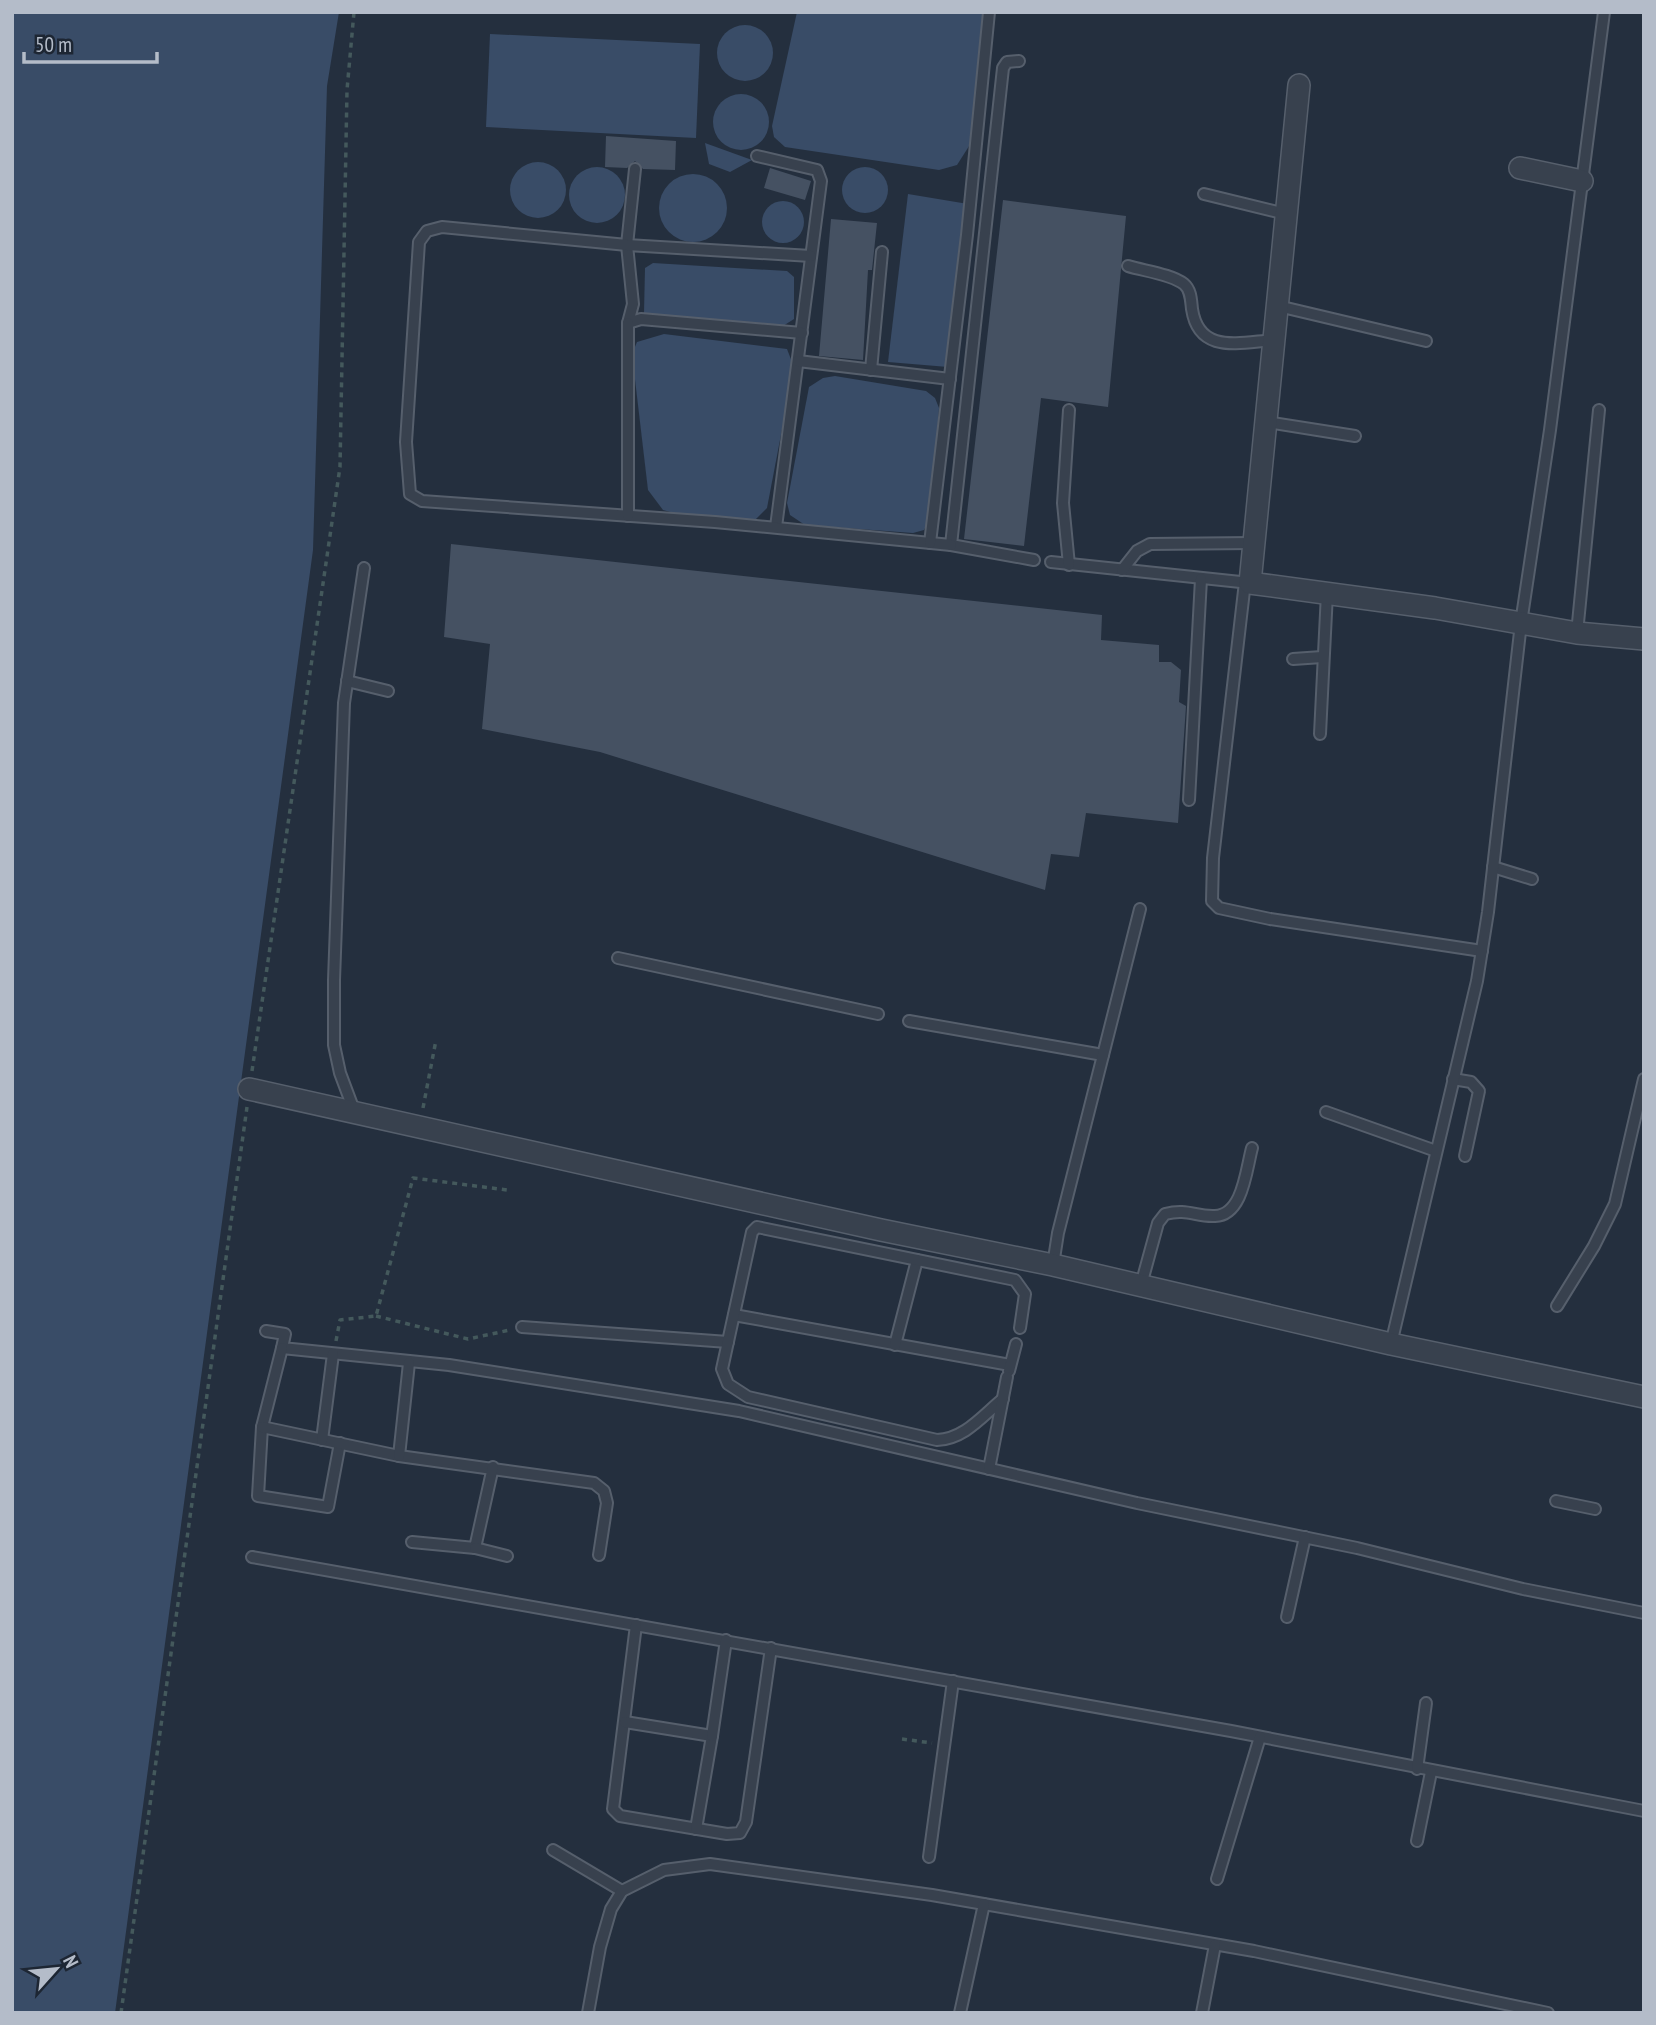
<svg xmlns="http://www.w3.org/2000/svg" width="1656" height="2025" font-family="'PT Sans Narrow',sans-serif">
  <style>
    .water { fill: #394c67 }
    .building { fill: #455162 }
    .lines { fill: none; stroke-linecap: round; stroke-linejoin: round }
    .service-casing { stroke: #565f6c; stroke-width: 14 }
    .minor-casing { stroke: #565f6c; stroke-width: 24 }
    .path { stroke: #44595c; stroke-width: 3.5; stroke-dasharray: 5 5; stroke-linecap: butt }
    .service { stroke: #38414e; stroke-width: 10 }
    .minor { stroke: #38414e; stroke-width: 21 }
  </style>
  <rect width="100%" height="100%" fill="#242f3e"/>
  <!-- water -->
  <g class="water">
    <path d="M12,12H339L327,86L313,550L115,2013H12Z"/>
    <path d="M797,12H985L971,143L957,165L939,170L785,147L774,137L772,126Z"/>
    <circle cx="745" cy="53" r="28"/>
    <path d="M490,34L700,44L696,138L486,127Z"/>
    <circle cx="741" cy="122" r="28"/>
    <path d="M705,143L752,160L730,172L709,164Z"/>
    <circle cx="538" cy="190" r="28"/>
    <circle cx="597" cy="195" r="28"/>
    <circle cx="865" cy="190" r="23"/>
    <circle cx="693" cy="208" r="34"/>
    <path d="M908,194L968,204L948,367L888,362Z"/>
    <circle cx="783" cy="222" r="21"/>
    <path d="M653,263L787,271L794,277V319L783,326L655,319L644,313L645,268Z"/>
    <path d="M664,334L787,349L792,362V377L767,508L755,520L674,513L663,510L648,490L632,354L637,342Z"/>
    <path d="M835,376L926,391L935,398L939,408L932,514L924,530L913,533L805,525L790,515L787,503L809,387L823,378Z"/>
  </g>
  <!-- building -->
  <g class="building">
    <path d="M606,136L676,141L675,170L643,169L635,161L627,168L605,167Z"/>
    <path d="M770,168L811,181L805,200L764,188Z"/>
    <path d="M1003,200L1126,216L1108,407L1041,398L1024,546L964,539Z"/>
    <path d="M831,219L877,223L872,270H868L863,360L819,356Z"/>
    <path d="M451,544L1102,615L1101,640L1159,645V662H1171L1181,670L1179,702L1186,706L1178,823L1086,813L1079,857L1051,854L1045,890L600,752L482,729L490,644L444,637Z"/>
  </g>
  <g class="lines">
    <!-- service casing -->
    <g class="service-casing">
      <g id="service">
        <path d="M1019,61L1007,62L1003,68L951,545L1034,560"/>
        <path d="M757,156L817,170L821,181L776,527"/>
        <path d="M635,169L627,245L633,304L628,323L641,319L802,333"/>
        <path d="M1204,194L1286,214"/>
        <path d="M811,256L627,245L442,227L427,231L419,242L406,442L410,494L422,501L715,522L951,545"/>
        <path d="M1128,266C1144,271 1171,274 1184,284C1191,290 1191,300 1192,309C1199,355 1240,342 1275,340"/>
        <path d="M1278,306L1426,341"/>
        <path d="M798,361L950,379"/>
        <path d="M871,370L882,252"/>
        <path d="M1267,422L1355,436"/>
        <path d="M628,516V323"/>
        <path d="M930,543L967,235L989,12"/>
        <path d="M1051,562L1250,583"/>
        <path d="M1069,565L1063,503L1069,410"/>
        <path d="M1122,570L1137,551L1150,544L1253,543"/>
        <path d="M1245,582L1213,858L1212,901L1219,908L1270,919L1482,951"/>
        <path d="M1577,633L1599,410"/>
        <path d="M1293,659L1322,657"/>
        <path d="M347,681L388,691"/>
        <path d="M1320,734L1327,593"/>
        <path d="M1189,800L1201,579"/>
        <path d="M1493,867L1532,879"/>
        <path d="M618,958L878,1014"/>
        <path d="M909,1021L1103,1055"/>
        <path d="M1453,1079L1471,1082L1479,1091L1465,1156"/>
        <path d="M1326,1112L1436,1151"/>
        <path d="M355,1113L340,1073L334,1045V980L344,703L364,568"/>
        <path d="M1053,1265L1058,1233L1140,909"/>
        <path d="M1141,1285L1158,1223L1165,1214C1188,1208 1195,1217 1215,1216C1243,1215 1246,1170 1252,1148"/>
        <path d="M1557,1306L1594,1246L1615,1204L1644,1079"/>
        <path d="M734,1315L1010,1365"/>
        <path d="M522,1327L728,1342"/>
        <path d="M266,1331L285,1334L282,1348L449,1365L739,1411L1137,1503L1357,1548L1523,1589L1644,1613"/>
        <path d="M1391,1344L1477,981L1488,912L1521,623L1550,430L1604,12"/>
        <path d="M895,1345L917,1260"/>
        <path d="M282,1348L262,1427L258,1496L328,1507L340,1443"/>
        <path d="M1009,1371L1016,1344"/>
        <path d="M1003,1399C983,1415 965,1439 937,1440L748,1397L728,1384L722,1369L752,1232L757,1227L1015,1280L1025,1294L1020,1328"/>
        <path d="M262,1427L399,1456L594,1483L604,1491L607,1503L599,1555"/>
        <path d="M322,1440L333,1354"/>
        <path d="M399,1456L409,1363"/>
        <path d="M989,1469L1007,1377"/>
        <path d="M1556,1501L1595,1509"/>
        <path d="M412,1542L475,1548L493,1467"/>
        <path d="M475,1548L507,1556"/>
        <path d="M252,1557L1231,1731L1644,1811"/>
        <path d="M1287,1617L1305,1537"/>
        <path d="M636,1625L613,1809L620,1816L727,1834L740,1833L746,1822L771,1648"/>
        <path d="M625,1722L712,1736L696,1829"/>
        <path d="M712,1736L726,1640"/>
        <path d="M1417,1769L1426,1703"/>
        <path d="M1417,1841L1431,1772"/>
        <path d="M553,1850L622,1891"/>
        <path d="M929,1857L953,1681"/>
        <path d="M1217,1879L1260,1737"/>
        <path d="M588,2013L600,1947L611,1909L622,1891L664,1870L710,1864L932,1895L1254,1951L1548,2013"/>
        <path d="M960,2013L984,1904"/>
        <path d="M1202,2013L1215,1945"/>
      </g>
    </g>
    <!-- minor casing -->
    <g class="minor-casing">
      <g id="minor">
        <path d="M1299,85L1250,583L1435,608L1577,633L1644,639"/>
        <path d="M1520,168L1582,181"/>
        <path d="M249,1089L881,1230L1053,1265L1391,1344L1644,1397"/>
      </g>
    </g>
    <!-- path -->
    <g class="path">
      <path d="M252,1071L340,467L347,90L354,12"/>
      <path d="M423,1108L436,1040"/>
      <path d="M376,1316L468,1339L510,1330"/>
      <path d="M336,1341L340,1320L376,1316L413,1178L507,1190"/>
      <path d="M902,1739L932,1743"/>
      <path d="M121,2013L247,1107"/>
    </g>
    <!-- service -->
    <use href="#service" class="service"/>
    <!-- minor -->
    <use href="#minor" class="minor"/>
  </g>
  <!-- border -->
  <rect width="1656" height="2025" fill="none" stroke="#b4bcc9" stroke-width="28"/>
  <!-- north arrow -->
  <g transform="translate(56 1969) rotate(63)" stroke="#1d2633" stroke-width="5" paint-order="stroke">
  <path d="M0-5L12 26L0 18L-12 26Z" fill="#b4bcc9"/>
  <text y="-10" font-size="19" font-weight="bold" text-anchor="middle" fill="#b4bcc9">N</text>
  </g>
  <!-- scale -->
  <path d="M24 52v10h133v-10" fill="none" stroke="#b4bcc9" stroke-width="3.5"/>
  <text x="35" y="52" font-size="21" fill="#b4bcc9" stroke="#1d2633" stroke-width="5" paint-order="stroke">50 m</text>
</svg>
